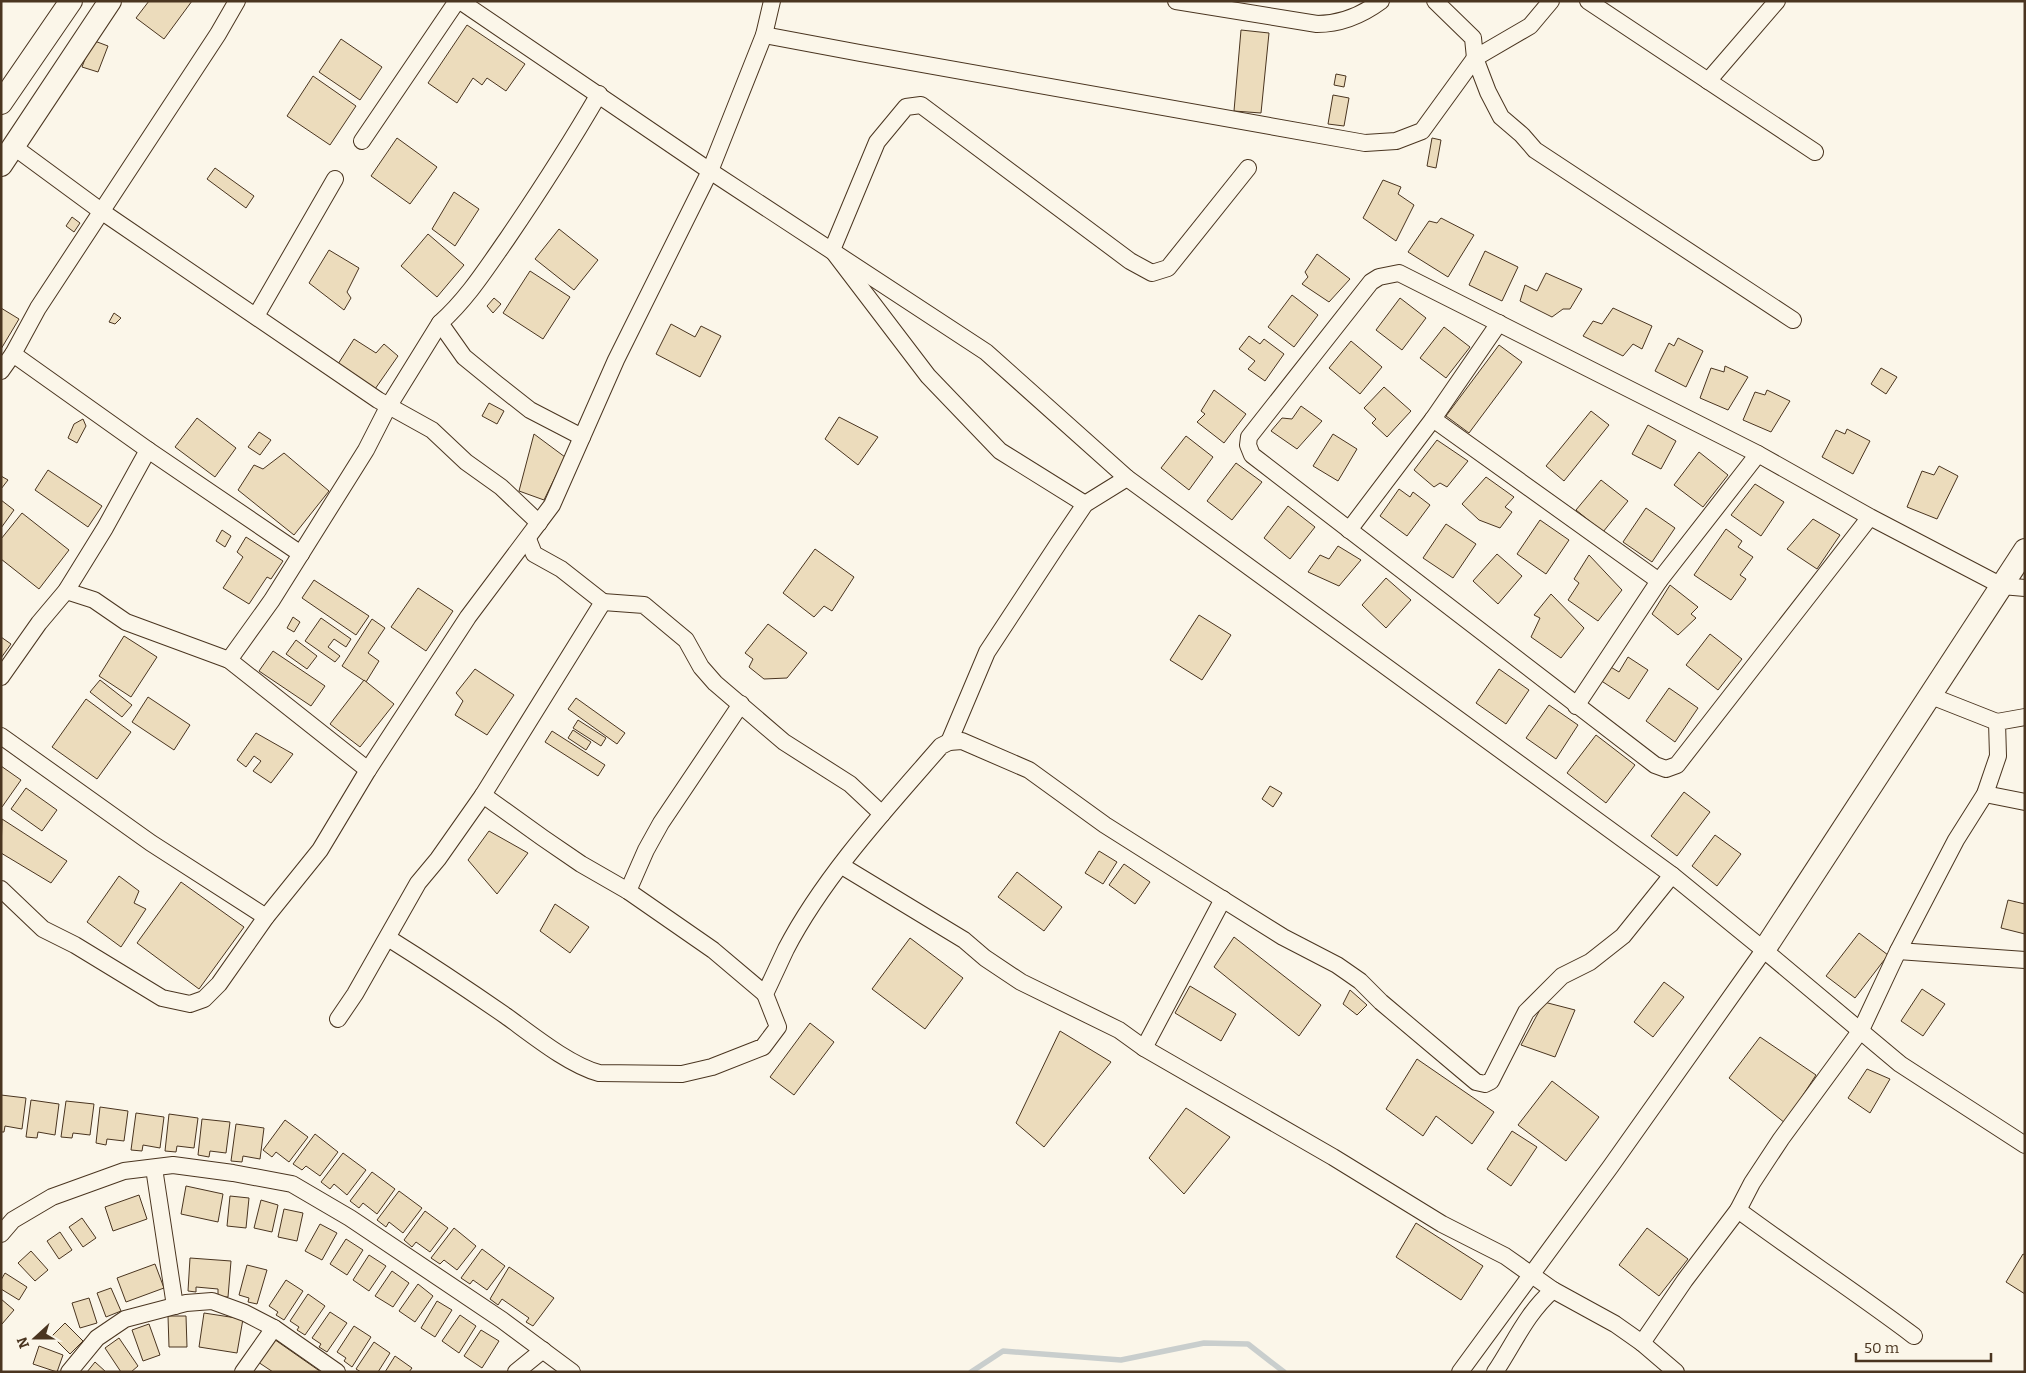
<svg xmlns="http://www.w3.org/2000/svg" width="2026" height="1373" font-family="Bitter,serif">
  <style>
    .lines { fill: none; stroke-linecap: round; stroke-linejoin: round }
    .stream { stroke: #c9cecd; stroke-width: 5.5 }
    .building { fill: #ecdcbc; stroke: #4a3520 }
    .street-casing { stroke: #4a3520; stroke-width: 18 }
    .secondary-casing { stroke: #4a3520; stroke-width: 24 }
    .street { stroke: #fbf6e9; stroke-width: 16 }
    .secondary { stroke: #fbf6e9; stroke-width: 22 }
  </style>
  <rect width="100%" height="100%" fill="#fbf6e9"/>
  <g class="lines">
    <!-- stream -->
    <path class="stream" d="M971,1372L1003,1351L1121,1360L1204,1343L1248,1344L1284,1372"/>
  </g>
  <!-- building -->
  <g class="building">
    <path d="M149,1H192L164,39L136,18Z"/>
    <path d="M467,25L525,64L506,91L487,78L482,85L473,78L457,103L428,83Z"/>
    <path d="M1241,30L1269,33L1261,113L1234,111Z"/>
    <path d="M341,39L382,67L360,100L319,72Z"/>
    <path d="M92,40L108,46L98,72L82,67Z"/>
    <path d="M1336,74L1346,76L1344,87L1334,85Z"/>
    <path d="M313,76L356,106L330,145L287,116Z"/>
    <path d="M1333,95L1349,98L1344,126L1328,124Z"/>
    <path d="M397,138L437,167L410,204L371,176Z"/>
    <path d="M1432,138L1441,140L1436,168L1427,166Z"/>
    <path d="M215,168L254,196L246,208L207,179Z"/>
    <path d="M1383,180L1401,187L1398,194L1414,205L1396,241L1363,218Z"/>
    <path d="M454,192L479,209L455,246L432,229Z"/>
    <path d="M72,217L80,223L74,232L66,226Z"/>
    <path d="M1441,218L1474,235L1448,277L1408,252L1429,221L1437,223Z"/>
    <path d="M559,229L598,260L574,290L535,259Z"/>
    <path d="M428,234L464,265L437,297L401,266Z"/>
    <path d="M329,250L359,268L347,292L351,298L344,310L309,283Z"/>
    <path d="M1485,251L1518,267L1502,301L1469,285Z"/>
    <path d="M1317,254L1350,279L1329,302L1302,284L1308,277L1305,272Z"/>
    <path d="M530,271L570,297L543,339L503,313Z"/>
    <path d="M1546,273L1582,289L1570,309H1563L1552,317L1520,301L1525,285L1537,291Z"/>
    <path d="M1292,295L1318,315L1294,347L1268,327Z"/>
    <path d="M494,298L501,304L493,313L487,306Z"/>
    <path d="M1400,298L1426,318L1402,350L1376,330Z"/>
    <path d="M1,308L19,319L1,349Z"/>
    <path d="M1613,308L1652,326L1642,349L1633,344L1623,356L1583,336L1593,321L1602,324Z"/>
    <path d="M114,313L121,318L115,324L109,322Z"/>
    <path d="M671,324L695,337L701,326L721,336L700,377L656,354Z"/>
    <path d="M1444,327L1470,347L1446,378L1420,358Z"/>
    <path d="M1249,336L1260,344L1264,339L1284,354L1265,381L1248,369L1255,361L1239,349Z"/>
    <path d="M1678,338L1703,351L1686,387L1655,371L1669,343L1674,346Z"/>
    <path d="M354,339L376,353L384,344L398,356L375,389L338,364Z"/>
    <path d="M1351,341L1382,367L1360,394L1329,368Z"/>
    <path d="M1499,345L1522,362L1469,433L1446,416Z"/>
    <path d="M1725,366L1748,377L1728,410L1700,398L1711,368L1724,372Z"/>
    <path d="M1881,368L1897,377L1886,394L1871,384Z"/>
    <path d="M1384,387L1411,411L1387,437L1372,423L1376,419L1364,408Z"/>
    <path d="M1214,390L1246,414L1224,443L1197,422L1205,414L1201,411Z"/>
    <path d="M1767,390L1790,401L1771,432L1743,420L1755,392L1765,395Z"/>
    <path d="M489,403L504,411L497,424L482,416Z"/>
    <path d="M1301,406L1322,421L1297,449L1271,431L1282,418L1292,419Z"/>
    <path d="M1591,411L1609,425L1564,481L1546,466Z"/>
    <path d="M839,417L878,437L858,465L825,439Z"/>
    <path d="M197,418L236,448L215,477L175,447Z"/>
    <path d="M83,419L86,426L77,443L68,438L74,424Z"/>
    <path d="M1648,425L1676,441L1661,469L1632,454Z"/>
    <path d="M1847,429L1870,441L1853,474L1822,457L1836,430L1845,434Z"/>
    <path d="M259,432L271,440L260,455L248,447Z"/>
    <path d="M534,434L565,457L544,500L519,491Z"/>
    <path d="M1333,434L1357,449L1338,481L1313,466Z"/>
    <path d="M1186,436L1213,457L1189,490L1161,468Z"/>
    <path d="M1437,440L1468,461L1447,487L1440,483L1434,487L1414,470Z"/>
    <path d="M1699,452L1728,475L1703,507L1674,485Z"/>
    <path d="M284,453L329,491L294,535L238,490L254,465L263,469Z"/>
    <path d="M1236,463L1262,482L1232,520L1207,501Z"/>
    <path d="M1939,466L1958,476L1937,519L1907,507L1922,471L1934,475Z"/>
    <path d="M48,470L102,506L88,527L35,490Z"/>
    <path d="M1,476L8,480L1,489Z"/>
    <path d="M1486,477L1514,497L1505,507L1512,512L1500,528L1479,520L1462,504Z"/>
    <path d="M1601,480L1628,501L1603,532L1576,510Z"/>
    <path d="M1755,484L1784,502L1761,536L1731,515Z"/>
    <path d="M1399,489L1410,497L1413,492L1430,505L1407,536L1380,516Z"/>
    <path d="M1,500L14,510L1,528Z"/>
    <path d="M1288,506L1315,527L1290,559L1264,538Z"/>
    <path d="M1646,508L1675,528L1652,562L1623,542Z"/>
    <path d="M22,513L69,550L39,589L1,559V539Z"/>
    <path d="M1813,519L1840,535L1817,569L1787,549Z"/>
    <path d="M1540,520L1569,540L1546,574L1517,554Z"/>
    <path d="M1446,524L1476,544L1453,578L1423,558Z"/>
    <path d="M1726,529L1742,541L1738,547L1753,557L1740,575L1746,579L1731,600L1694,575Z"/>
    <path d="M222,530L231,536L225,547L216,541Z"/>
    <path d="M246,537L283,561L271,579L267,577L249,604L223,588L243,557L237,552Z"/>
    <path d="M1338,546L1361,560L1339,586L1308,572L1320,555L1329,559Z"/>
    <path d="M815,549L854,577L832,611L824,606L814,617L783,593Z"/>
    <path d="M1497,554L1522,576L1498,604L1473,581Z"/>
    <path d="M1589,555L1622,590L1598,621L1568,600L1579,583L1574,579Z"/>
    <path d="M1386,578L1411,600L1386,628L1362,605Z"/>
    <path d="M314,580L369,616L356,635L302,598Z"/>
    <path d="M1670,585L1698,607L1691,614L1696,618L1678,635L1652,614Z"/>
    <path d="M418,588L453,611L426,651L391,627Z"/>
    <path d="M1551,594L1584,628L1561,658L1531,637L1540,618L1534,615Z"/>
    <path d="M1199,615L1231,635L1202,680L1170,660Z"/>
    <path d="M293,617L300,622L294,632L287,628Z"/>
    <path d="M321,618L351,639L346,647L334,639L328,647L340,656L335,662L305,641Z"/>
    <path d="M372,619L385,628L368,653L379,661L366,682L342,666Z"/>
    <path d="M768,624L807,653L787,678L764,679L749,667L753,659L745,653Z"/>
    <path d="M1710,634L1742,659L1718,690L1686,665Z"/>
    <path d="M124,636L157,657L131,697L99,676Z"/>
    <path d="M1,637L11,644L1,658Z"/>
    <path d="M296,640L317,656L307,669L286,654Z"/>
    <path d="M273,651L325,686L311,706L259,671Z"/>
    <path d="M1628,657L1648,670L1629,699L1600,680L1609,666L1619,672Z"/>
    <path d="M475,669L514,695L487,735L455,715L463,701L456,693Z"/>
    <path d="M1499,669L1529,690L1506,724L1476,703Z"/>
    <path d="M100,680L132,705L122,717L90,692Z"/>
    <path d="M364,680L394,704L360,747L330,724Z"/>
    <path d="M1669,688L1698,708L1675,742L1646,721Z"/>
    <path d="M148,697L190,725L174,750L132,722Z"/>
    <path d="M576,698L625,733L617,744L568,709Z"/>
    <path d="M86,699L131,732L97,779L52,747Z"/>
    <path d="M1549,705L1578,725L1556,759L1526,738Z"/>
    <path d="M578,720L606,738L601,746L573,728Z"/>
    <path d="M573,730L591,742L586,750L568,738Z"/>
    <path d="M552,731L605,765L598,776L545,742Z"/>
    <path d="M256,733L293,754L271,783L253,771L261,761L254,756L246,767L237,760Z"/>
    <path d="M1596,735L1635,765L1606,803L1567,773Z"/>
    <path d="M1,766L21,780L2,807H1Z"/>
    <path d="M1270,786L1282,793L1273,807L1262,799Z"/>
    <path d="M26,788L57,810L42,831L11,809Z"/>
    <path d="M1684,792L1710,812L1677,856L1651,836Z"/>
    <path d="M2,819L67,861L51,883L1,853Z"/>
    <path d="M489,831L528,853L497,894L468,860Z"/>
    <path d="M1715,835L1741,854L1717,886L1692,866Z"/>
    <path d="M1099,851L1117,862L1103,884L1085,873Z"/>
    <path d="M1124,864L1150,882L1135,904L1109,885Z"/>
    <path d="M1017,872L1062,907L1044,931L998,897Z"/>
    <path d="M119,876L139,891L134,903L146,909L121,947L87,922Z"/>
    <path d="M181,882L244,927L199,989L137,943Z"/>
    <path d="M2008,900L2025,904V934L2001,928Z"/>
    <path d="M555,904L589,927L570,953L540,931Z"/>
    <path d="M1859,933L1888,955L1855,998L1826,976Z"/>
    <path d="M1234,937L1321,1005L1299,1036L1214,967Z"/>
    <path d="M910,938L963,978L925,1029L872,989Z"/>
    <path d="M1664,982L1684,997L1653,1037L1634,1022Z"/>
    <path d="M1190,986L1236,1014L1221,1041L1175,1013Z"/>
    <path d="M1922,989L1945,1004L1923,1036L1901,1021Z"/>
    <path d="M1350,990L1367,1005L1357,1015L1343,1004Z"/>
    <path d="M1544,1002L1575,1010L1555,1057L1521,1045Z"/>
    <path d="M810,1023L834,1042L794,1095L770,1077Z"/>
    <path d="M1060,1031L1111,1062L1044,1147L1016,1123Z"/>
    <path d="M1760,1037L1816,1075L1785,1123L1729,1078Z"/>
    <path d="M1417,1059L1494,1112L1472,1144L1436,1116L1423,1136L1386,1109Z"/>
    <path d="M1867,1069L1890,1079L1870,1113L1848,1098Z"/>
    <path d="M1552,1081L1599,1117L1566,1161L1518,1125Z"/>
    <path d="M1,1095L26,1098L22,1129L5,1126L4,1132H1Z"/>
    <path d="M31,1100L59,1104L55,1135L38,1132L37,1138L26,1137Z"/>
    <path d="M66,1101L94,1104L90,1135L73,1133L72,1138L61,1137Z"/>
    <path d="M100,1107L128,1111L124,1141L107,1139L106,1145L96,1143Z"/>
    <path d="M1186,1108L1230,1137L1184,1194L1149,1158Z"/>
    <path d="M136,1113L164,1117L160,1148L143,1145L142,1151L131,1150Z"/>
    <path d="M169,1114L198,1118L194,1148L177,1146L176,1152L165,1151Z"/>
    <path d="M202,1119L230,1122L226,1153L210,1151L209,1157L198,1155Z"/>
    <path d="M285,1120L308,1137L289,1162L276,1152L272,1157L263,1150Z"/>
    <path d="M236,1124L264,1128L260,1159L243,1156L242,1162L231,1161Z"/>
    <path d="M1512,1131L1537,1147L1511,1186L1487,1169Z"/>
    <path d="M315,1134L338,1152L320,1176L306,1166L302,1170L293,1164Z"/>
    <path d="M343,1153L366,1170L347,1195L334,1184L330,1189L321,1182Z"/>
    <path d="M372,1172L395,1189L377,1214L363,1203L359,1208L350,1201Z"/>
    <path d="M186,1186L223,1194L218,1222L181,1214Z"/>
    <path d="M399,1191L422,1208L403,1233L389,1222L386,1227L377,1220Z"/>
    <path d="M139,1195L147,1219L113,1231L105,1207Z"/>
    <path d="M230,1196L249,1198L246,1228L227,1226Z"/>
    <path d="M261,1200L278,1205L272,1232L254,1228Z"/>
    <path d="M284,1209L303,1213L297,1241L278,1237Z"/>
    <path d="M425,1211L448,1228L430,1252L416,1242L412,1247L404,1240Z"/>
    <path d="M82,1218L96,1238L83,1247L69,1227Z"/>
    <path d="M1416,1223L1483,1266L1461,1300L1396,1257Z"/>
    <path d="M320,1224L337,1233L322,1260L305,1251Z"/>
    <path d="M454,1228L476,1246L457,1270L444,1260L440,1264L431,1258Z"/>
    <path d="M1647,1228L1688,1259L1659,1296L1619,1265Z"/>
    <path d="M60,1232L72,1250L59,1259L47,1241Z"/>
    <path d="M346,1239L363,1250L347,1275L330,1264Z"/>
    <path d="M482,1249L505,1266L487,1290L473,1280L470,1284L461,1278Z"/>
    <path d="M31,1251L48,1270L35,1281L18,1263Z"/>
    <path d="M2023,1254L2025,1255V1294L2006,1282Z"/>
    <path d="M369,1255L386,1266L369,1291L353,1280Z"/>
    <path d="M190,1258L231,1261L228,1297H218V1289L196,1287V1292L188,1291Z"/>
    <path d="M155,1264L164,1288L126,1302L117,1278Z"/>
    <path d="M247,1265L267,1270L257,1304L248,1302L249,1298L239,1295Z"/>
    <path d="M509,1267L554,1298L533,1326L526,1322L529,1318L502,1299L498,1305L490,1299Z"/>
    <path d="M392,1271L409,1283L393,1307L375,1296Z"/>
    <path d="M5,1273L27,1287L19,1300L1,1289V1280Z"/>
    <path d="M286,1280L303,1291L284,1320L276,1315L278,1312L269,1306Z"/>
    <path d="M418,1284L433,1296L415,1322L399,1311Z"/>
    <path d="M111,1288L121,1311L106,1317L97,1293Z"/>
    <path d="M308,1294L325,1306L305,1335L297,1330L299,1327L290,1321Z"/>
    <path d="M89,1298L97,1323L80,1328L72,1303Z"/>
    <path d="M1,1299L14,1310L2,1324H1Z"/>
    <path d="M437,1301L452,1310L435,1337L421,1328Z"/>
    <path d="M330,1312L347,1323L327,1352L319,1347L321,1344L312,1338Z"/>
    <path d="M204,1313L243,1319L237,1353L199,1347Z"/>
    <path d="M460,1315L476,1326L459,1353L442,1341Z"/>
    <path d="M168,1316H186L187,1347H169Z"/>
    <path d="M65,1323L83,1341L70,1354L52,1336Z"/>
    <path d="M149,1324L160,1355L143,1361L132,1330Z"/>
    <path d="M354,1326L371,1337L352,1367L344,1361L346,1358L337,1352Z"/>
    <path d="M481,1330L499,1341L482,1368L464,1356Z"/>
    <path d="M271,1337L321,1372H273L255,1360Z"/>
    <path d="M119,1338L138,1366L131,1372H121L105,1348Z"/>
    <path d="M374,1342L390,1353L378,1372H361L356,1369Z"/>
    <path d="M39,1346L63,1355L57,1372L33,1364Z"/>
    <path d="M395,1356L412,1368L409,1372H385Z"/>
    <path d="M95,1362L106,1372H87Z"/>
  </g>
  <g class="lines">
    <!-- street casing -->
    <g class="street-casing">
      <g id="street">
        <path d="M460,1L710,171L986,352L1127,478L1672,875L1764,950"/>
        <path d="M1176,1L1317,24C1341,24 1362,15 1381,1"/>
        <path d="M1435,1L1473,38L1475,58L1530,26L1551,1"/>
        <path d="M1588,1L1815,152"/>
        <path d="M764,35L860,53L1365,143L1396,141L1422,131L1475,58L1488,92L1501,117L1522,135L1535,150L1793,320"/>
        <path d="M1708,81L1777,1"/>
        <path d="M362,141L457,1"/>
        <path d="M14,147L101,211L378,400L432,430L466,462L501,487L539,523"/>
        <path d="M256,316L335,179"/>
        <path d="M13,354L148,450L301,554"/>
        <path d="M1,371L13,354L38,308L218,34L237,1"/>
        <path d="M1433,419L1659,581"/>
        <path d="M582,437L530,410L497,384L464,357L440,323C467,299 486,269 507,239C539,192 570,144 599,94"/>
        <path d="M1085,504L1000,451L928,376L832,250L877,142L906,107L921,105L1130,261L1152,273L1168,268L1248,168"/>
        <path d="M1870,517L1677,765L1666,769L1655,765L1252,455L1248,445L1249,437L1371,282L1379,277L1399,273L1758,454L1870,517L2002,586L2025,588"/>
        <path d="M1349,530L1433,419L1499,323"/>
        <path d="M66,591L94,600L126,622L229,660L368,770"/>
        <path d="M603,602L644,605L686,640L701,667L715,683L784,742L850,784L882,814"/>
        <path d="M229,660L272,600L366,450L388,407L440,323"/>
        <path d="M1,677L39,623L66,591L105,528L148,450"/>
        <path d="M1931,696L1997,722"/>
        <path d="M1576,706L1659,581L1758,454"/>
        <path d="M1,736L151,843L266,917"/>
        <path d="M949,742L987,652L1058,544L1085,504L1127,478"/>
        <path d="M1985,794L2025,802"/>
        <path d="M483,795L543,838L581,864L628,891L713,950L765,994"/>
        <path d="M842,866L964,940L985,958L1021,982L1119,1030L1144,1048L1333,1157L1442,1224L1505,1256L1553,1290C1526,1314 1515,1342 1495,1372"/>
        <path d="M1,889L43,929L75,945L162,998L190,1004L204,999L219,984L266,917L320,850L368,770L468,617L552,505L616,360L710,171L764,35L772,1"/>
        <path d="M628,891L646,850L661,823L741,704"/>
        <path d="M388,938C428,963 467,989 506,1016C531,1034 569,1065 599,1073L682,1074L712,1067L763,1047L778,1027L765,994C772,979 779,964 786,949C824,876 887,808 941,746L949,742L962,741L1029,770L1105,825L1184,875L1283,937L1337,965L1360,981L1381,1002L1476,1082L1485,1084L1491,1081L1526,1012L1562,976L1590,962L1623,936L1672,875"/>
        <path d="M1898,951L2025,960"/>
        <path d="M338,1019L355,994L418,883L438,859L483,795L603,602L561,569L534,554L528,539"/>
        <path d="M1144,1048L1223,899"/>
        <path d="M154,1168L175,1306"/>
        <path d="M1738,1210C1796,1253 1857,1293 1914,1336"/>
        <path d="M1,1234L13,1220L52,1197L124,1171L173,1165L233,1173L292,1184L350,1218L502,1320L572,1372"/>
        <path d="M1553,1290L1615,1324L1642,1343L1676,1372"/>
        <path d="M1642,1343L1685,1280L1738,1210L1752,1183L1781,1139L1861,1030L1898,951L1956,840L1985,794L1998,756L1997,722L2025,717"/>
        <path d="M69,1372L97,1338L125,1319L186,1303L212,1301L245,1313L274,1328L337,1372"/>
        <path d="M243,1372L274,1328"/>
        <path d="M516,1372L543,1350"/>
        <path d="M1460,1372L1611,1166L1764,950L1900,1064L2025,1145"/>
      </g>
    </g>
    <!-- secondary casing -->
    <g class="secondary-casing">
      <g id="secondary">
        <path d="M1,103L71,1"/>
        <path d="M1,165L110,1"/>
        <path d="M1764,950L2025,550"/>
      </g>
    </g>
    <!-- street -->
    <use href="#street" class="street"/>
    <!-- secondary -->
    <use href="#secondary" class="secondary"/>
  </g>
  <!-- border -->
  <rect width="2026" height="1373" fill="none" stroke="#4a3520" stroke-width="5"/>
  <!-- north arrow -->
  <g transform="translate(35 1338) rotate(249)" stroke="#fbf6e9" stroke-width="4" paint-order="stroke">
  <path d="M0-4L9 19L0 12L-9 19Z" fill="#4a3520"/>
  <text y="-8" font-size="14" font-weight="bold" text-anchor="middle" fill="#4a3520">N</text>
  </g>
  <!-- scale -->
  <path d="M1856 1353v8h135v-8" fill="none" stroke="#4a3520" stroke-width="2.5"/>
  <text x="1864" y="1353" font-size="15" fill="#4a3520" stroke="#fbf6e9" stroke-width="4" paint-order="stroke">50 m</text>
</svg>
